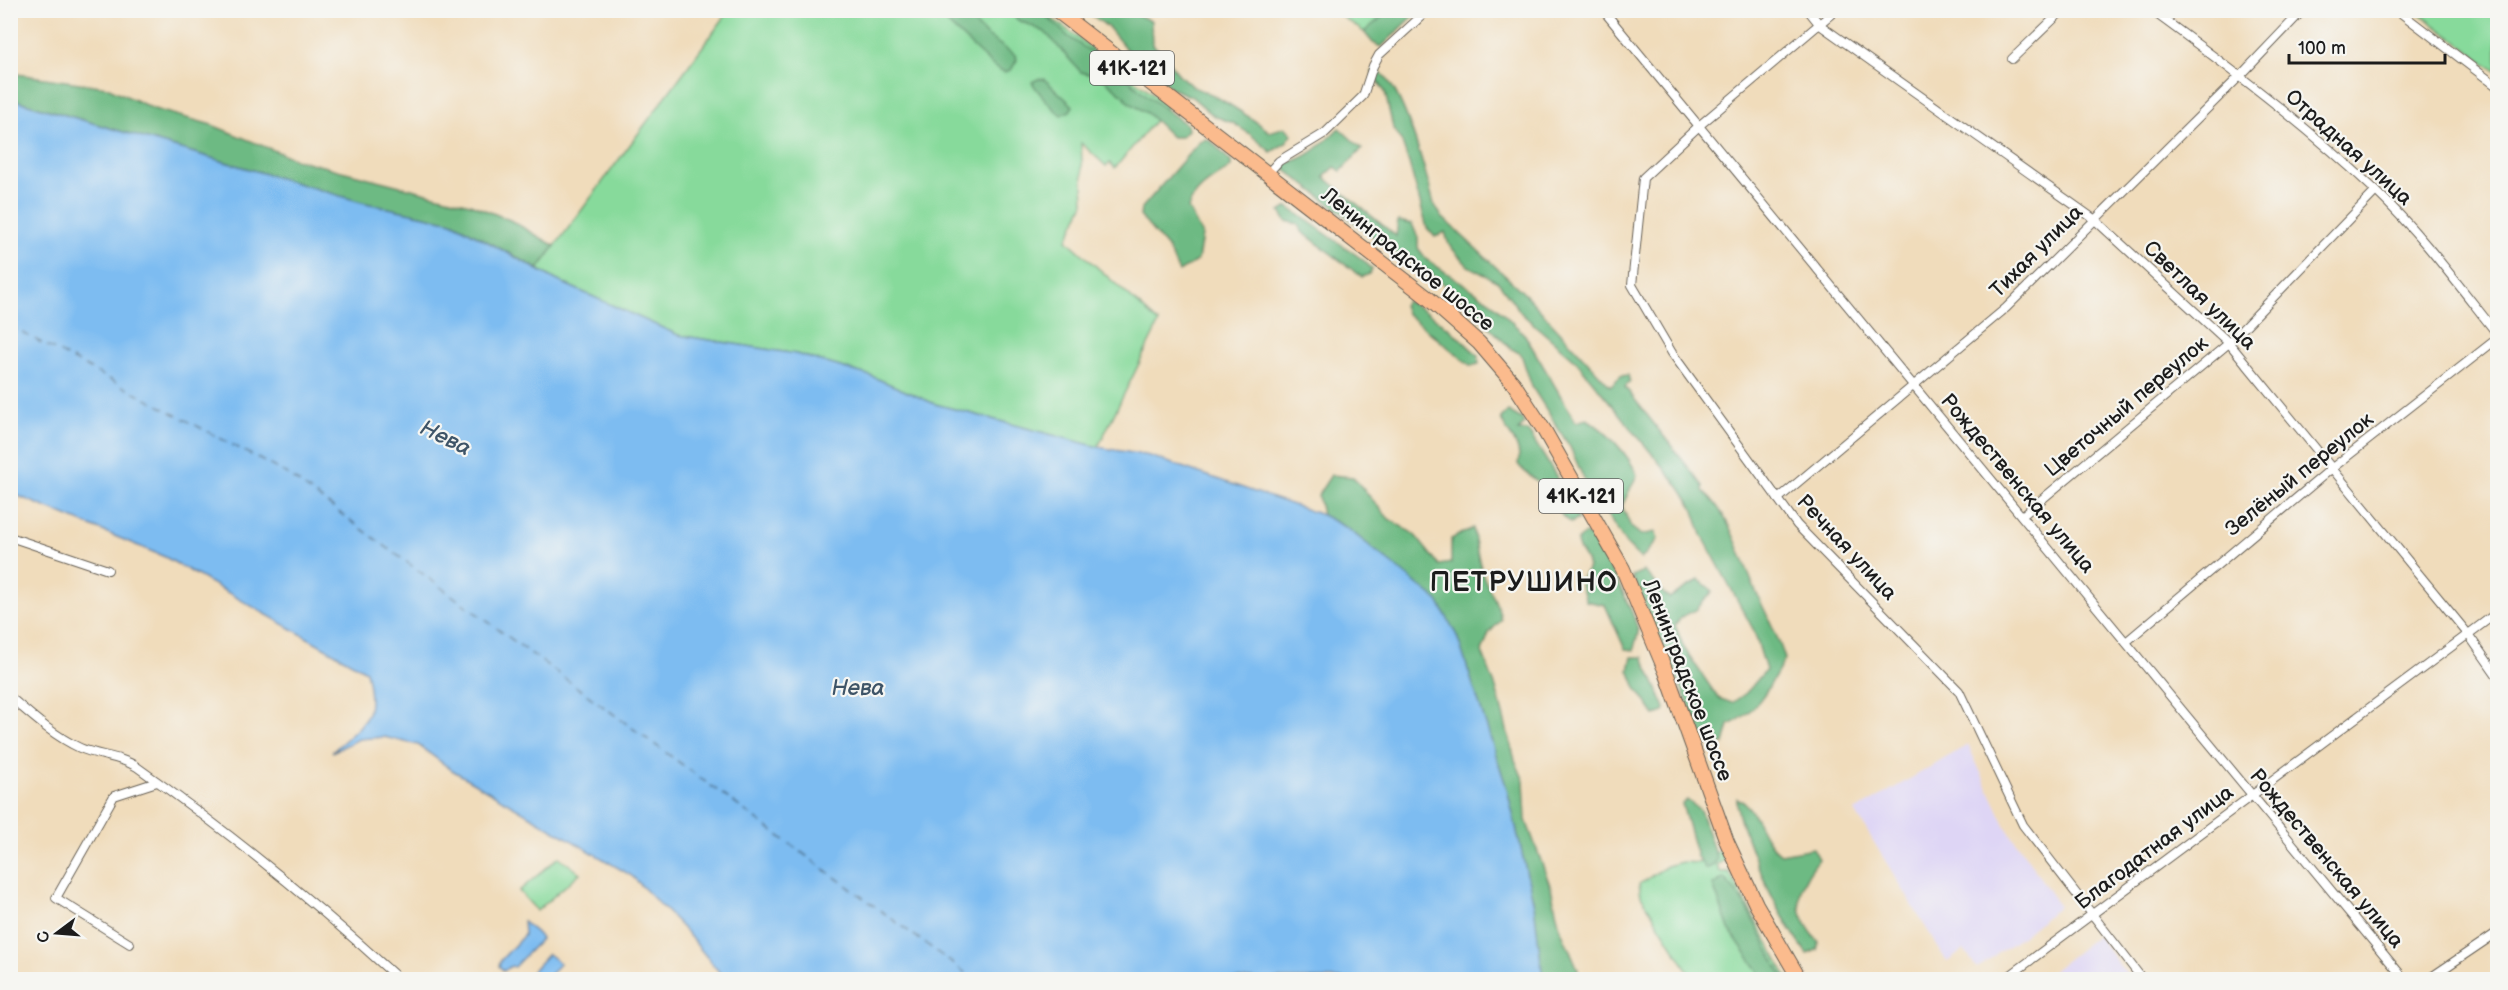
<svg xmlns="http://www.w3.org/2000/svg" width="2508" height="990" font-family="'Balsamiq Sans',sans-serif">
  <style>
    .built { fill: #ded5f5 }
    .green { fill: #87da9b; stroke: #527b5c; stroke-width: 1.5 }
    .forest { fill: #6dba83; stroke: #446b50; stroke-width: 1.5 }
    .water { fill: #7dbcf1; stroke: #4c6c86; stroke-width: 1.5 }
    .lines { fill: none; stroke-linecap: round; stroke-linejoin: round }
    .ferry { stroke: #3e5467; stroke-width: 1.5; stroke-dasharray: 8 6; stroke-linecap: butt }
    .minor-casing { stroke: #665f54; stroke-width: 10 }
    .primary-casing { stroke: #665f54; stroke-width: 16 }
    .minor { stroke: #fff; stroke-width: 8 }
    .primary { stroke: #fbbb8d; stroke-width: 14 }
    .labels { text-anchor: middle; stroke-width: 4.5; stroke-linejoin: round; paint-order: stroke }
    .shield { fill: #f6f6f2; stroke: #5d5d5c; stroke-width: 1.5 }
    .shield-label { font-size: 20px; font-weight: bold; fill: #1c1c1c }
    .street-label { font-size: 21px; fill: #1c1c1c; stroke: #f6f6f2 }
    .water-label { font-size: 22px; font-style: italic; fill: #3e5467; stroke: #f6f6f2 }
    .district-label { font-size: 27px; font-weight: bold; letter-spacing: 1.5px; fill: #1c1c1c; stroke: #f6f6f2 }
  </style>
  <rect width="100%" height="100%" fill="#f6f6f2"/>
  <filter id="ink" filterUnits="userSpaceOnUse"><feTurbulence type="fractalNoise" baseFrequency=".0167" numOctaves="2"/><feDisplacementMap in="SourceGraphic" scale="12" xChannelSelector="R" yChannelSelector="G"/><feConvolveMatrix kernelMatrix="1 2 1 2 8 2 1 2 1" color-interpolation-filters="sRGB"/></filter>
  <filter id="wash" filterUnits="userSpaceOnUse"><feTurbulence type="fractalNoise" baseFrequency=".008" numOctaves="4" result="noise"/><feDisplacementMap in="SourceGraphic" scale="24" xChannelSelector="R" yChannelSelector="G"/><feGaussianBlur stdDeviation="1.35" result="paint"/><feColorMatrix in="noise" values="0 0 0 0 0 0 0 0 0 0 0 0 0 0 0 0 0 1.4 0 .05"/><feComposite in="paint" operator="in"/></filter>
  <g filter="url(#wash)">
    <rect width="100%" height="100%" fill="#f0dcbb"/>
    <!-- built -->
    <g class="built">
      <path d="M1968,745L2006,827L2059,906L2023,936L1977,968L1964,950L1947,962L1855,811Z"/>
      <path d="M2097,936L2130,979H2042L2055,969Z"/>
    </g>
    <!-- green -->
    <g class="green">
      <path d="M729,11H1042L1168,105L1115,168L1110,163L1106,166L1081,143L1084,203L1067,240L1159,323L1098,447L935,404L871,376L796,354L678,335L556,280L538,269Z"/>
      <path d="M1334,11H1390L1364,32Z"/>
      <path d="M2416,11H2497V72Z"/>
      <path d="M1720,850L1724,860L1717,865L1719,872H1729L1788,979H1693L1641,896L1639,884L1667,866L1682,862L1698,863Z"/>
      <path d="M559,857L580,873L537,911L519,891Z"/>
    </g>
    <!-- forest -->
    <g class="forest">
      <path d="M1390,10L1419,11L1381,47L1373,43L1364,32Z"/>
      <path d="M934,11H962L986,35L1015,55L1017,60L1011,70L1004,72L993,66Z"/>
      <path d="M1008,11H1041L1069,37L1100,58L1112,73L1127,78L1146,95L1187,125L1188,130L1181,137H1172L1147,113L1128,102L1124,96L1101,77L1081,72L1045,32L1018,20Z"/>
      <path d="M1086,11H1130L1151,21L1152,44C1168,56 1176,77 1194,87C1200,91 1209,92 1215,96C1234,107 1252,118 1270,132L1285,127L1292,134L1286,143L1271,152L1251,135L1233,123L1214,116L1192,97L1173,89L1130,54L1109,28Z"/>
      <path d="M1374,70C1401,74 1427,178 1434,204L1442,217L1527,296L1610,386L1621,376L1628,375L1630,382L1625,387L1703,486V491C1730,512 1743,563 1757,594C1767,616 1778,635 1785,659C1771,684 1757,713 1729,725L1724,744H1706L1632,576L1643,571C1654,579 1658,590 1669,598L1699,580L1713,591L1696,610L1681,617L1675,625L1684,648L1718,698L1732,703L1746,693L1766,670L1754,631L1702,535L1693,508L1680,488L1575,360L1522,314L1498,282L1468,266L1449,245L1445,232L1435,237L1427,228L1409,163L1401,140L1393,128L1385,92L1372,72Z"/>
      <path d="M10,73L107,87L154,109L212,125L295,159L470,204L510,220L555,246L538,269L452,222L361,202L11,99Z"/>
      <path d="M1038,79H1044L1073,106L1070,111L1061,115C1054,110 1036,90 1032,82Z"/>
      <path d="M1339,128L1362,149L1341,171L1335,167L1324,177L1396,236L1398,221L1412,224L1418,238V248L1427,260L1491,302L1525,335L1576,422L1587,419C1606,431 1629,454 1637,475L1622,506L1631,527L1641,535L1655,532L1658,539L1641,559L1626,544L1584,479L1570,447L1532,387L1521,354L1510,348L1460,297L1429,272L1391,250L1283,168L1286,163C1310,158 1322,144 1339,128Z"/>
      <path d="M1205,139L1211,141L1231,162V167C1214,179 1195,187 1188,208L1202,235L1198,260L1179,272L1168,249L1140,216L1141,209L1199,142Z"/>
      <path d="M1288,207L1362,259L1372,269L1370,274L1362,277L1301,231L1298,224L1286,221L1280,212Z"/>
      <path d="M1406,301C1433,313 1458,335 1478,356L1479,364L1471,366L1406,313L1403,305Z"/>
      <path d="M1508,411L1522,419L1524,424L1518,431H1527L1530,434L1560,482L1578,519L1570,523C1554,511 1558,503 1546,489C1538,479 1525,475 1518,464C1523,444 1507,436 1501,418Z"/>
      <path d="M1331,475L1353,477L1389,519L1414,534L1439,565L1451,563V539L1473,528C1476,545 1478,563 1485,580C1491,594 1499,604 1501,620L1489,633L1482,652L1496,688L1515,760L1524,781L1526,820L1551,888L1560,928L1578,969L1577,979H1543L1534,905L1507,789L1457,636L1438,601L1347,528L1322,515L1318,495Z"/>
      <path d="M1585,533C1597,538 1638,618 1638,632C1638,638 1634,643 1634,650L1625,649L1605,605L1586,601L1579,580L1588,570C1588,555 1577,553 1577,541Z"/>
      <path d="M1632,657H1643L1665,708L1664,712L1655,715L1636,688L1629,670Z"/>
      <path d="M1737,798C1759,809 1760,840 1781,854L1813,848L1819,859C1794,890 1792,911 1819,942L1817,950L1807,954C1781,918 1762,880 1747,838C1742,824 1736,813 1737,798Z"/>
      <path d="M1687,800L1700,810L1717,859L1714,865L1706,869L1697,857L1682,804Z"/>
      <path d="M1724,878C1752,907 1763,946 1785,979H1764L1729,929L1713,885Z"/>
    </g>
    <!-- water -->
    <g class="water">
      <path d="M11,99L361,202L452,222L556,280L678,335L796,354L871,376L935,404L1098,447L1150,456L1322,515L1347,528L1438,601L1457,636L1507,789L1534,905L1543,979H725L682,927L632,876L452,770L418,745L384,737L359,739L332,752C366,720 377,720 366,671L165,557L11,493Z"/>
      <path d="M523,920C528,929 536,929 541,939L514,967L511,966L504,971L499,966L501,960L524,935Z"/>
      <path d="M548,954L560,963L546,979H525Z"/>
    </g>
    <g class="lines">
      <!-- ferry -->
      <path class="ferry" d="M10,326L287,474L975,980"/>
    </g>
  </g>
  <g filter="url(#ink)">
    <g class="lines">
      <!-- minor casing -->
      <g class="minor-casing">
        <g id="minor">
          <path d="M1603,10L2405,980"/>
          <path d="M1808,10L1820,25L2094,219L2229,343L2468,634L2498,677"/>
          <path d="M1836,10L1700,125L1643,178L1632,285L1672,353L1797,525L1959,691L2023,825L2143,980"/>
          <path d="M2151,10C2229,67 2306,125 2376,191C2422,235 2459,286 2498,335"/>
          <path d="M2397,10L2498,87"/>
          <path d="M2012,59L2063,10"/>
          <path d="M1268,173L1279,161L1325,133L1363,96L1373,66L1379,55L1428,10"/>
          <path d="M1778,499L2006,308L2241,75L2303,10"/>
          <path d="M2022,516L2229,343L2376,191"/>
          <path d="M10,537L108,570"/>
          <path d="M2126,642L2331,469L2498,338"/>
          <path d="M10,697C32,716 54,736 80,748C98,756 121,756 137,767C229,832 317,904 400,980"/>
          <path d="M130,944L56,898L114,796L157,782"/>
          <path d="M2004,980L2498,612"/>
          <path d="M2427,980L2498,932"/>
        </g>
      </g>
      <!-- primary casing -->
      <g class="primary-casing">
        <path id="primary" d="M1056,10L1428,298L1479,343L1514,384L1544,430L1623,569L1666,672L1727,842L1756,904L1800,980"/>
      </g>
      <!-- minor -->
      <use href="#minor" class="minor"/>
      <!-- primary -->
      <use href="#primary" class="primary"/>
    </g>
  </g>
  <g class="labels">
    <!-- shield labels -->
    <g class="shield">
      <rect x="1090" y="51" width="84" height="34" rx="4.5"/>
      <rect x="1539" y="479" width="84" height="34" rx="4.5"/>
    </g>
    <g class="shield-label">
      <text x="1132" y="75">41К-121</text>
      <text x="1581" y="503">41К-121</text>
    </g>
    <!-- street labels -->
    <g class="street-label">
      <text transform="translate(2349 147) rotate(42)" y="7">Отрадная улица</text>
      <text transform="translate(2036 251) rotate(-45)" y="7">Тихая улица</text>
      <text transform="translate(1408 259) rotate(39)" y="7">Ленинградское шоссе</text>
      <text transform="translate(2200 295) rotate(44)" y="7">Светлая улица</text>
      <text transform="translate(2126 406) rotate(-40)" y="7">Цветочный переулок</text>
      <text transform="translate(2299 474) rotate(-39)" y="7">Зелёный переулок</text>
      <text transform="translate(2018 483) rotate(50)" y="7">Рождественская улица</text>
      <text transform="translate(1847 547) rotate(47)" y="7">Речная улица</text>
      <text transform="translate(1688 680) rotate(69)" y="7">Ленинградское шоссе</text>
      <text transform="translate(2154 847) rotate(-37)" y="7">Благодатная улица</text>
      <text transform="translate(2327 858) rotate(50)" y="7">Рождественская улица</text>
    </g>
    <!-- water labels -->
    <g class="water-label">
      <text transform="translate(446 437) rotate(26)" y="8">Нева</text>
      <text x="858" y="695">Нева</text>
    </g>
    <!-- district labels -->
    <g class="district-label">
      <text x="1524" y="591">ПЕТРУШИНО</text>
    </g>
  </g>
  <!-- margin -->
  <rect width="2508" height="990" fill="none" stroke="#f6f6f2" stroke-width="36"/>
  <!-- north arrow -->
  <g transform="translate(57 933) rotate(254)" stroke="#f6f6f2" stroke-width="4.5" paint-order="stroke">
  <path d="M0-4.5L10 22L0 15L-10 22Z" fill="#1c1c1c"/>
  <text y="-9" font-size="16" font-weight="bold" text-anchor="middle" fill="#1c1c1c">С</text>
  </g>
  <!-- scale -->
  <path d="M2289 54v9h156v-9" fill="none" stroke="#1c1c1c" stroke-width="3"/>
  <text x="2298" y="54" font-size="18" fill="#1c1c1c" stroke="#f6f6f2" stroke-width="4.5" paint-order="stroke">100 m</text>
</svg>
